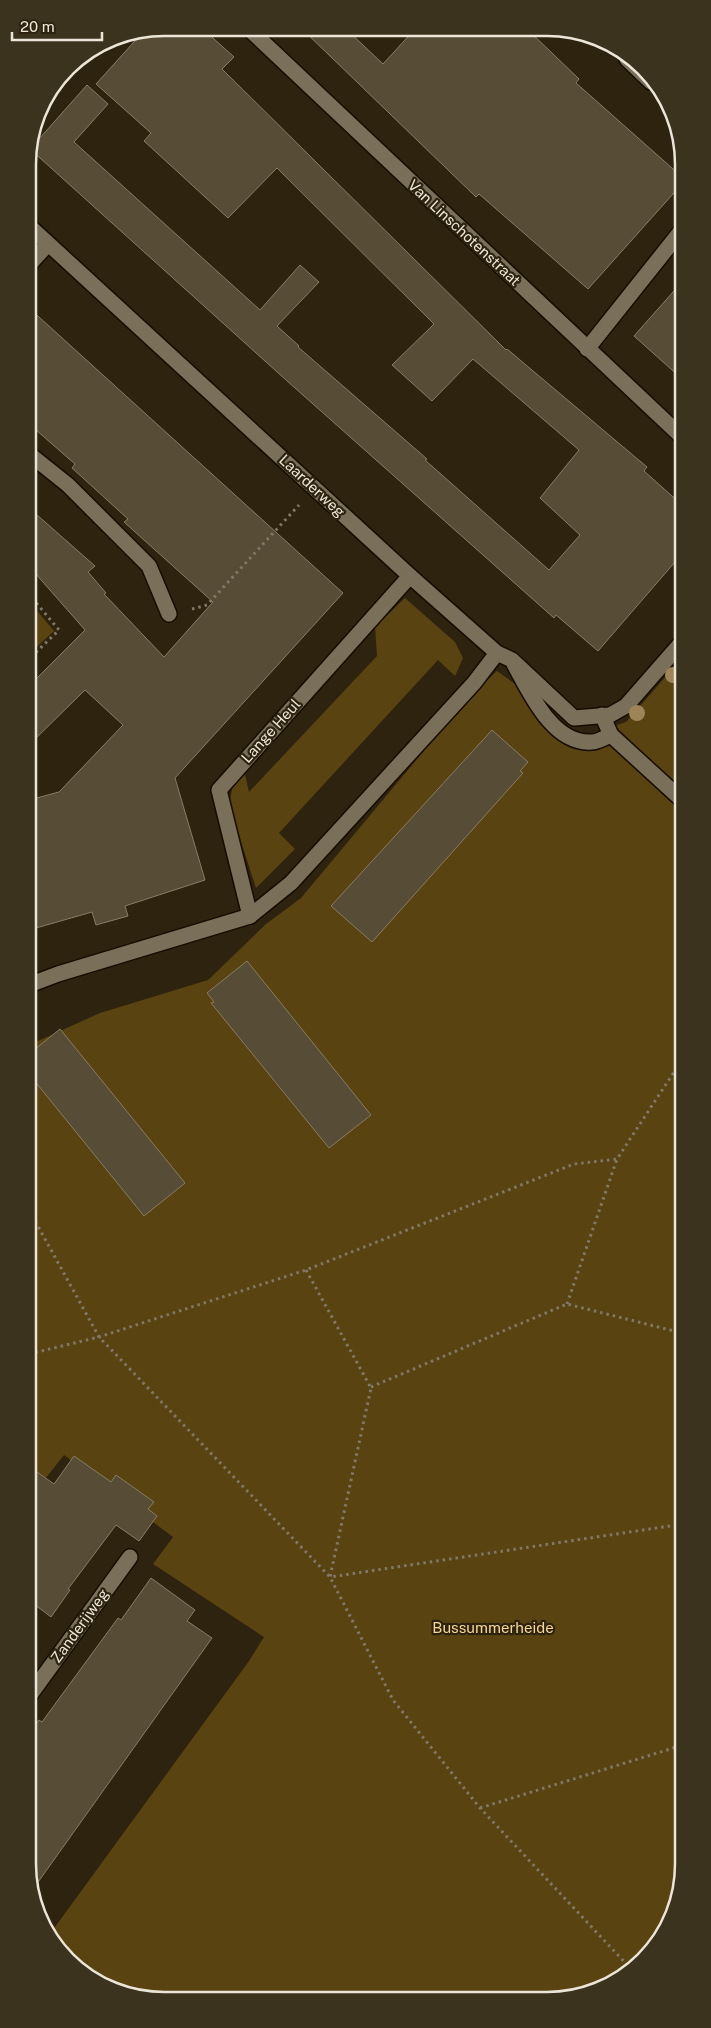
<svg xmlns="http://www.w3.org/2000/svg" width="711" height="2028" font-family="'Public Sans',sans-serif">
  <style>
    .green { fill: #594311 }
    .building { fill: #574c36; stroke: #887c64 }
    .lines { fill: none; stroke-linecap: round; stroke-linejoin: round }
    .lane-casing { stroke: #160c00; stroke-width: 18 }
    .street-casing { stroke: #160c00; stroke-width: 18 }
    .path { stroke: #817968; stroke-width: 3; stroke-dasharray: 2.5 4; stroke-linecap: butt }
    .lane { stroke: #7a6f58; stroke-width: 15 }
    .street { stroke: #7a6f58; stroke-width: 15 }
    .tree { fill: #9d8558 }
    .labels { text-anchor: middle; stroke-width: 4.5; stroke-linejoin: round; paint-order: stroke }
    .street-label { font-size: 15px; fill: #ece6d9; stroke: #2d230e }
    .park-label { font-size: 15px; fill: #f8d695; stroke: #2d230e }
    .rim { fill: none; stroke: #ece6d9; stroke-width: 2.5 }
  </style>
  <rect width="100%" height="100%" fill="#2d230e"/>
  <!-- green -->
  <g class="green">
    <path d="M405,598L455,642L463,658L455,676L438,660L279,833L295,849L256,888L229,805L233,785L244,770L249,792L377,656L375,627Z"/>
    <path d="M28,600L54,631L28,655Z"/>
    <path d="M682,658L683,1873L673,1916L650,1954L616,1982L574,1998H138L68,1961L52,1931L249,1661L264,1637L153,1564L173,1537L64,1455L30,1498L29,1045L100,1013L208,980L266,924L301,898L468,698L497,671L536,699L577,738L626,722Z"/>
  </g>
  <!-- building -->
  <g class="building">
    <path d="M164,28H202L234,57L222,69L506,350L507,349L647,467L644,471L681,504V555L598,651L556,615L554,618L286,380L30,149L87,85L108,104L74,142L260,310L300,265L319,282L277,326L299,346L298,347L427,459L425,460L549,570L580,535L540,498L579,450L473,359L432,401L392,365L434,324L277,168L228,218L144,141L151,133L96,84L143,32Z"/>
    <path d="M301,28L346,29L383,64L415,29L528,30L579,79L576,83L681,176V185L588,289L479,194L476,197Z"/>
    <path d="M681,283V378L634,336Z"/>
    <path d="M28,307L343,593L175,778L205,880L125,906L128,916L96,925L92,912L29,930V800L59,792L123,725L85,690L29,745V686L85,630L28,565V507L95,566L88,572L106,593L104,594L164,657L213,602L124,522L128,519L72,468L75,464L28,423Z"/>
    <path d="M492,730L528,762L520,771L523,773L372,942L331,906Z"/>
    <path d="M247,961L371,1115L329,1148L211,1003L214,1002L207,993Z"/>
    <path d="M60,1029L185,1183L144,1216L29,1074V1054Z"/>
    <path d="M74,1456L111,1482L116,1475L154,1502L148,1509L157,1516L139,1541L116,1525L68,1589L70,1590L51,1617L30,1601V1467L54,1484Z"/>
    <path d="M151,1578L195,1610L187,1621L212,1638L31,1892L30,1732L39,1720L42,1722L118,1618L121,1620Z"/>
  </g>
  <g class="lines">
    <!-- lane casing -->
    <g class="lane-casing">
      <g id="lane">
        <path d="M28,266L48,244"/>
        <path d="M28,453L68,485L149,566L169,614"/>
        <path d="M514,664C530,693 553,745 592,742C598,742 605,737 611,735L602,715"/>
        <path d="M611,735L682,800"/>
      </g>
    </g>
    <!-- street casing -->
    <g class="street-casing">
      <g id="street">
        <path d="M248,28L681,436"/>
        <path d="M627,59L651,82"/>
        <path d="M28,225L410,576L497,653L512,660L574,718L610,715L626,706L682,642"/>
        <path d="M587,349L681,231"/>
        <path d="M250,916L219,790L410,576"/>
        <path d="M29,985L58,974L250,916L291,883L474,683L497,653"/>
        <path d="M30,1695L130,1557"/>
      </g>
    </g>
    <!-- path -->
    <g class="path">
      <path d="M28,593L59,630L29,659"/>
      <path d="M192,609L207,605L299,505"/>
      <path d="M29,1210L99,1337L330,1577L393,1700L480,1808L631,1969"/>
      <path d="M306,1270L371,1388L330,1577L683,1524"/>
      <path d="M567,1304L617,1159"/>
      <path d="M29,1354L99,1337L306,1270L574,1164L617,1159L674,1072L682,1064"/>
      <path d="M371,1387L567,1304L682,1333"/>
      <path d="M480,1808L683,1745"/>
    </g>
    <!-- lane -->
    <use href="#lane" class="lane"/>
    <!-- street -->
    <use href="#street" class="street"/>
  </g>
  <!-- trees -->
  <g class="tree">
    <circle cx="673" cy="675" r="8"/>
    <circle cx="637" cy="713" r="8"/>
  </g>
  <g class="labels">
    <!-- street labels -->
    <g class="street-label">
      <text transform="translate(464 233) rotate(43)" y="5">Van Linschotenstraat</text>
      <text transform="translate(312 486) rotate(43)" y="5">Laarderweg</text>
      <text transform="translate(271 731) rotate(-48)" y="5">Lange Heul</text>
      <text transform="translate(80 1626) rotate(-54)" y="5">Zanderijweg</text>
    </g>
    <!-- park labels -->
    <g class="park-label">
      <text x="493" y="1633">Bussummerheide</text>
    </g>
  </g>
  <!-- crop -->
  <path d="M0 0H711V2028H0ZM164 36H547A128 128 0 0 1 675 164V1864A128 128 0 0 1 547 1992H164A128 128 0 0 1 36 1864V164A128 128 0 0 1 164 36Z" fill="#3c331e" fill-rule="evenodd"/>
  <path class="rim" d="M164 36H547A128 128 0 0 1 675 164V1864A128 128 0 0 1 547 1992H164A128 128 0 0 1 36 1864V164A128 128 0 0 1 164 36Z"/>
  <!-- scale -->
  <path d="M12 32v8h90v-8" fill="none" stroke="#ece6d9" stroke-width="2.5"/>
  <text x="20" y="32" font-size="15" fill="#ece6d9" stroke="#2d230e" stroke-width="4" paint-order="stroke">20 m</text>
</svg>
